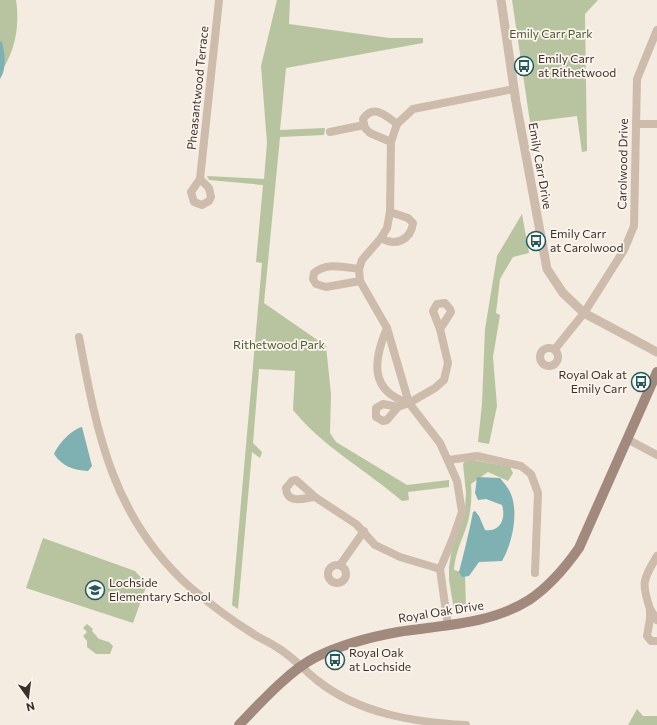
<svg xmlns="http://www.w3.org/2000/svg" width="657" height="725" font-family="Commissioner,sans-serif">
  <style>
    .green { fill: #b8c4a0 }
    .water { fill: #7fb0b2 }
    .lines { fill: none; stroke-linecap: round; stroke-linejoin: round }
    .minor { stroke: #cdbbac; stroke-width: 8 }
    .tertiary { stroke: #cdbbac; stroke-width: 9 }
    .secondary { stroke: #a18a7d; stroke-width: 10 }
    .labels { text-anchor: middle; stroke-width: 3.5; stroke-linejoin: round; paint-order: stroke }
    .park-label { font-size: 12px; fill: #4a5a2e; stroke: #fbf5ee }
    .poi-label { font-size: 12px; fill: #3b302b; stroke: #fbf5ee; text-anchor: start }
    .street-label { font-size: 12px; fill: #3b302b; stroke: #fbf5ee }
  </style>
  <rect width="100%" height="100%" fill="#f4ebe1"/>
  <!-- green -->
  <g class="green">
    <path d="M0,0H16C20,26 15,52 0,73Z"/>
    <path d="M277,0H290L289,24L389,38H423V43L286,68L280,130L325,128L324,135L280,137L264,303L326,346L331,394L330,433L336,442L407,485L449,480V487L408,492L409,500L402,501C366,470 323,447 293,410L295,371L259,369L253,443L262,452L260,458L252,452L238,609L232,605L262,263L256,262L263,185L209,180L207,176L264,179L267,143L261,66Z"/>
    <path d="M512,0H598L585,14L587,151L582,152L577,116L530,122Z"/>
    <path d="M522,214L529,253L513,257L500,279L496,313L500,315L493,357L497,406L489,444L478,442L482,404L485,329L497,256Z"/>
    <path d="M474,460L510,467L513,473L508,481L488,472L471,484C472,498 471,511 467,525C462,540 455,553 454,570L465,573L466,609L454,610L449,580V567L452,548L465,509L466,493L463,464L465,461Z"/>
    <path d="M43,538L135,571L147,584L133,623L26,588Z"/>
    <path d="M87,624L93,629L92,631L99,639L109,642L113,646L110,654H96L87,647V641L83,636L87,632L83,628Z"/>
    <path d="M637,709L643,716H657V725H628Z"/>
  </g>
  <!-- water -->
  <g class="water">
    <path d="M0,41L2,42C5,54 7,68 0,79Z"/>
    <path d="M82,427L92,466L88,471C73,470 63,467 54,454C58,444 72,429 82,427Z"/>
    <path d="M477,477L500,478C505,484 510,490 512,497C518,516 512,544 502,561L479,562L469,576L462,577L459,572C464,552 469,533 473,512L475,511L479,516L485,530C501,532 506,518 502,505L486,499L478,500L475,493Z"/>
  </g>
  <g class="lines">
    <!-- minor -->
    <g class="minor">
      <path d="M636,124H657"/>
      <path d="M330,132L364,125"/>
      <path d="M391,142L370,133L365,128L363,119C374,103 386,116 397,124"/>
      <path d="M200,179L209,188L211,197L209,201L202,205L194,202L191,192L200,179L219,0"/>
      <path d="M381,238C395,247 411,240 413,223L408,218L390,212"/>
      <path d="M359,269C343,267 327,262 314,273L313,279L316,284L326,287L360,281"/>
      <path d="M387,328C374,359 368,391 409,403"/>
      <path d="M79,337C97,434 113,519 191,588C210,604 231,620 252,633C260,639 270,642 278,648C293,657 304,670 318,681C360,714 414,722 466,725"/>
      <circle cx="549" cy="357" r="9"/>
      <path d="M555,349L584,313L624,250L634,226L637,79L657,30"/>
      <path d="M398,407L387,420L383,421L376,417V408L383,404L398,407L409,403L435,388L444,380L448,363L440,329L433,311L437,304L445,303L450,309L451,312L440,329"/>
      <path d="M627,439L657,455"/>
      <path d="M449,460L477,456L521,466L531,474L538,493L535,573"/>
      <path d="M315,497C304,498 287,505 286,488L292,481L296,480L315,497L356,524L375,545L400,557L440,569"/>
      <circle cx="337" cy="574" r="9"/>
      <path d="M340,565L364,531"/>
      <path d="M650,609C641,582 643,580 657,556"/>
      <path d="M657,620L650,609V619L647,636L651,641H657"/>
      <path d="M448,626L440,569L453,538L462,512L457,481L440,443L409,403L387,328L360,281L359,269L362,260L381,238L387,228L390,212L391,142L397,124L413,109L514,89"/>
    </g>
    <!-- tertiary -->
    <path class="tertiary" d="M501,0L516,102L547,269L563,293L584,313L657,352"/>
    <!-- secondary -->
    <path class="secondary" d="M239,725C260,703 290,670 316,657C341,645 370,637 398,632C442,625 489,625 529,600C550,586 565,568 579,548L657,372"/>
  </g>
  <!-- icons -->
  <defs>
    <g id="bus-ring" transform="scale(1)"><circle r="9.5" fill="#fbf5ee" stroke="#1f5a5e" stroke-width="1.5"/><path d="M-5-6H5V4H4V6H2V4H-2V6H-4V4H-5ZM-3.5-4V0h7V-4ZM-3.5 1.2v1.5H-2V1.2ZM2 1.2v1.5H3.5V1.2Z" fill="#1f5a5e"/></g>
    <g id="school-ring" transform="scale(1)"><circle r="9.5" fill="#fbf5ee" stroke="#1f5a5e" stroke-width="1.5"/><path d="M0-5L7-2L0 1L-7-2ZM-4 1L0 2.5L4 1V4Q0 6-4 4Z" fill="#1f5a5e"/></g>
  </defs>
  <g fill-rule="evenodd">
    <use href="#bus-ring" x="524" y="66"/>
    <use href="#bus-ring" x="536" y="241"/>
    <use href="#bus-ring" x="641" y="382"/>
    <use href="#school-ring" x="95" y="590"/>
    <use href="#bus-ring" x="335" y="660"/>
  </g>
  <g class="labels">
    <!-- park labels -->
    <g class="park-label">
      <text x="551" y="38">Emily Carr Park</text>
      <text x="279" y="349">Rithetwood Park</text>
    </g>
    <!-- poi labels -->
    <g class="poi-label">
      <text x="538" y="63">Emily Carr<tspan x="538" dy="14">at Rithetwood</tspan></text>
      <text x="550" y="238">Emily Carr<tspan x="550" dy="14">at Carolwood</tspan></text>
      <text x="627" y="379" text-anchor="end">Royal Oak at<tspan x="627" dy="14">Emily Carr</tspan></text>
      <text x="109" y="587">Lochside<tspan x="109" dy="14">Elementary School</tspan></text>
      <text x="349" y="657">Royal Oak<tspan x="349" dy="14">at Lochside</tspan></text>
    </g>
    <!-- street labels -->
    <g class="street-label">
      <text transform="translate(198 88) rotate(-84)" y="4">Pheasantwood Terrace</text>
      <text transform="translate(623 164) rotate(-89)" y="4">Carolwood Drive</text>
      <text transform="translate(540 166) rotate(80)" y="4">Emily Carr Drive</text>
      <text transform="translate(441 612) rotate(-9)" y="4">Royal Oak Drive</text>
    </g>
  </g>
  <!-- north arrow -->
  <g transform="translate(28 697) rotate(166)" stroke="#fbf5ee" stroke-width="3" paint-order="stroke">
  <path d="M0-3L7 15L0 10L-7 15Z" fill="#3b302b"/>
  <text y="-6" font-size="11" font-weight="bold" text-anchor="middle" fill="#3b302b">N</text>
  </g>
</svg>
